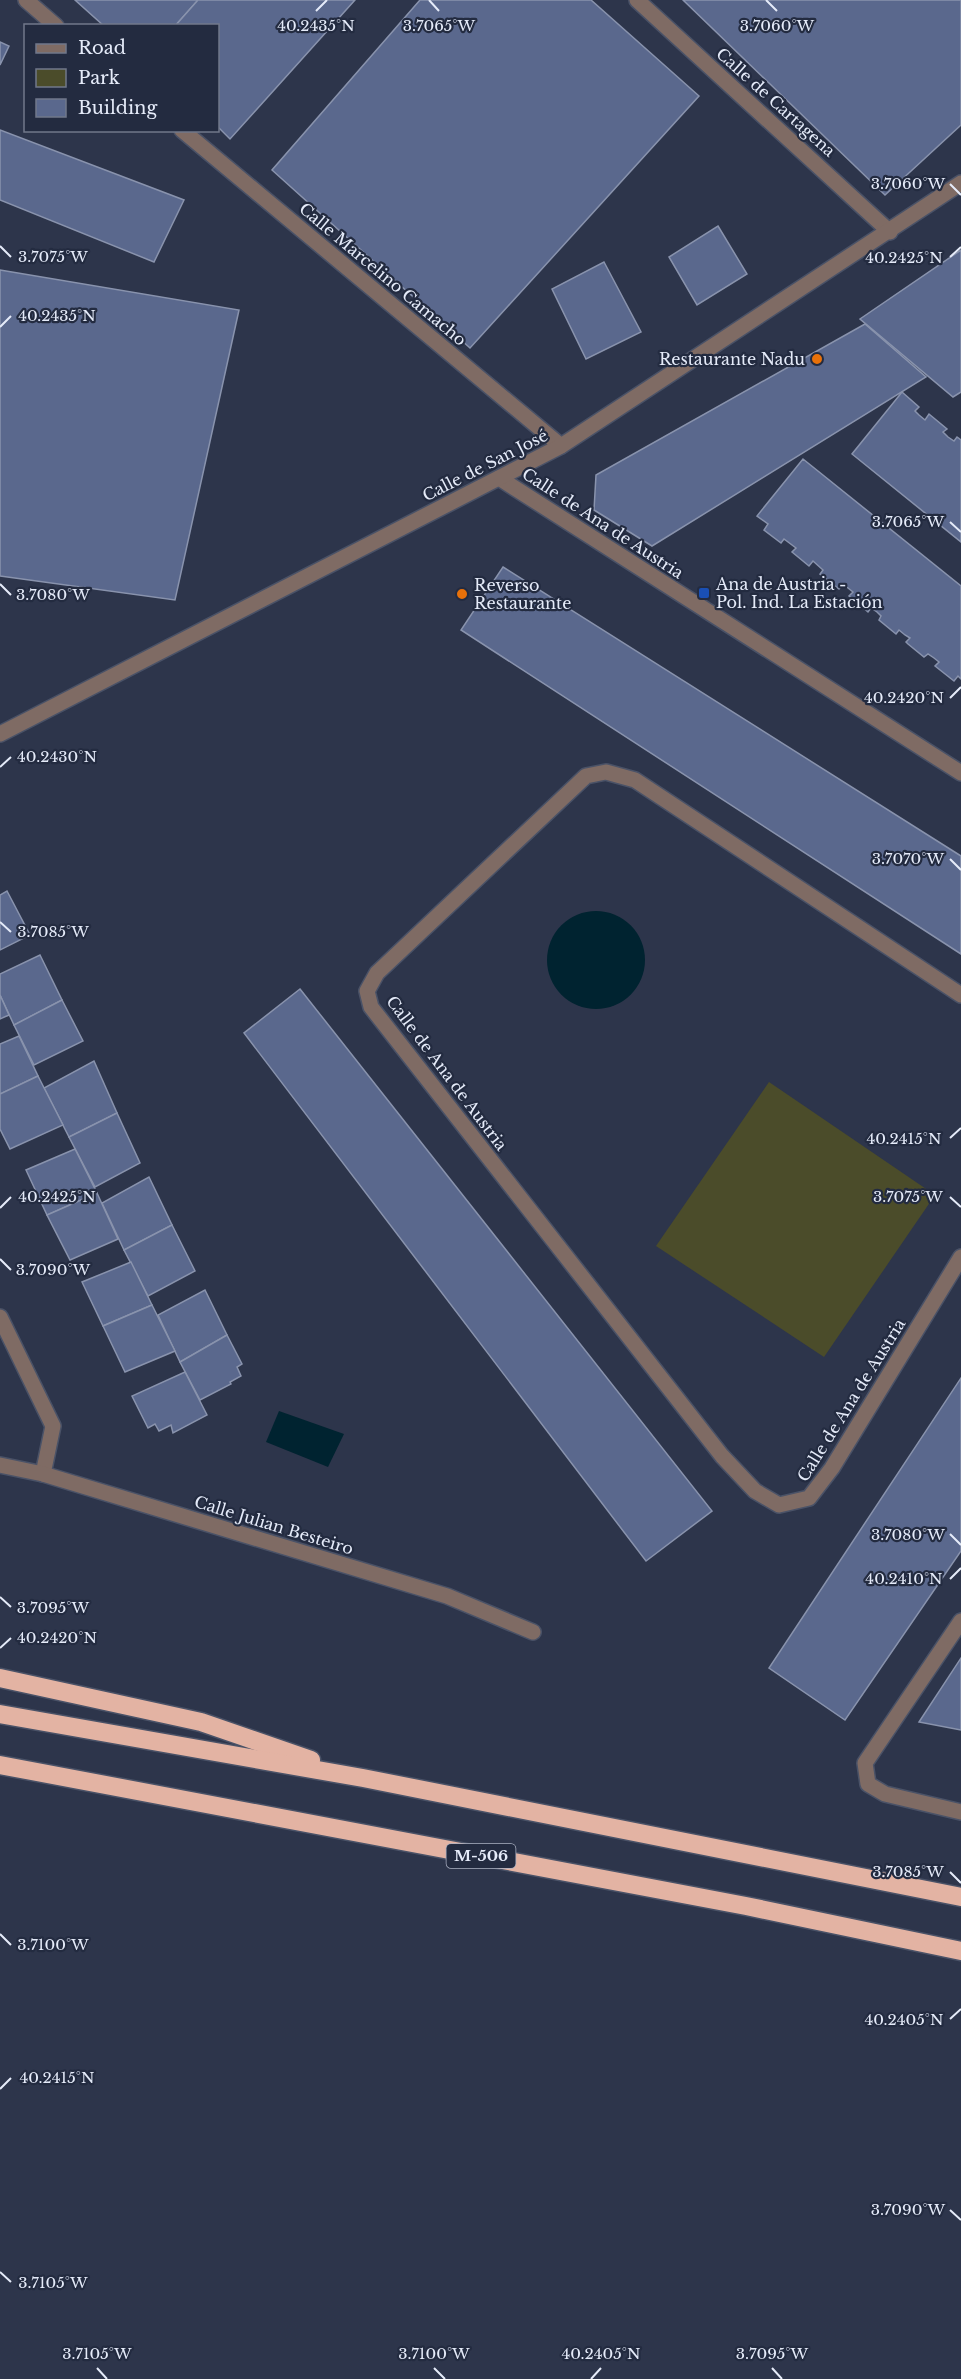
<svg xmlns="http://www.w3.org/2000/svg" width="961" height="2379" font-family="'Libre Baskerville',serif">
  <style>
    .green { fill: #4b4c2a }
    .water { fill: #002330 }
    .building { fill: #5a688d; stroke: #8993ad; stroke-width: 1.5 }
    .lines { fill: none; stroke-linecap: round; stroke-linejoin: round }
    .street-casing { stroke: #4a5267; stroke-width: 18 }
    .highway-casing { stroke: #4a5267; stroke-width: 21 }
    .street { stroke: #7f6b64; stroke-width: 15 }
    .highway { stroke: #e3b3a3; stroke-width: 18 }
    .ticks { fill: none; stroke: #e5ebf9; stroke-width: 2 }
    .food-dot { fill: #e8710a; stroke: #232b40; stroke-width: 2 }
    .transit-dot { fill: #1a4fb4; stroke: #232b40; stroke-width: 2 }
    .labels { text-anchor: middle; stroke-width: 4.5; stroke-linejoin: round; paint-order: stroke }
    .shield { fill: #232b40; stroke: #abb1c2; stroke-width: 1.5 }
    .shield-label { font-size: 15px; font-weight: bold; fill: #e5ebf9 }
    .street-label { font-size: 16px; fill: #e5ebf9; stroke: #232b40 }
    .poi-label { font-size: 16px; fill: #e5ebf9; stroke: #232b40; text-anchor: start }
    .ticks-label { font-size: 15px; text-anchor: middle; fill: #e5ebf9; stroke: #232b40; stroke-width: 4.5; stroke-linejoin: round; paint-order: stroke }
  </style>
  <rect width="100%" height="100%" fill="#2d354b"/>
  <!-- green -->
  <path class="green" d="M769,1082L935,1195L824,1357L656,1246Z"/>
  <!-- water -->
  <g class="water">
    <circle cx="596" cy="960" r="49"/>
    <path d="M279,1411L344,1434L328,1467L266,1442Z"/>
  </g>
  <!-- building -->
  <g class="building">
    <path d="M75,0H198L175,26H104Z"/>
    <path d="M198,0H355L230,139L218,127V26H175Z"/>
    <path d="M420,0H591L699,96L470,348L272,170Z"/>
    <path d="M683,0H961V125L885,195Z"/>
    <path d="M0,42L9,46L0,65Z"/>
    <path d="M0,130L184,200L154,262L0,200Z"/>
    <path d="M718,226L747,274L697,305L669,257Z"/>
    <path d="M961,250V392L953,397L860,319Z"/>
    <path d="M604,262L641,332L586,359L552,289Z"/>
    <path d="M0,270L239,310L175,600L0,576Z"/>
    <path d="M865,324L926,377L652,546L594,510L596,475Z"/>
    <path d="M902,392L919,407L915,411L919,415L925,420L929,414L947,429L943,432L948,437L954,441L957,437L961,440V542L852,454Z"/>
    <path d="M803,459L961,586V679L958,676L954,681L935,666L939,662L934,658L928,654L924,657L908,644L906,642L910,638L905,635L899,630L896,634L879,620L881,616L877,612L871,608L868,612L849,596L853,592L843,584L839,589L820,574L823,570L813,561L809,566L792,552L796,548L784,539L781,543L764,530L768,524L757,516Z"/>
    <path d="M503,567L961,856V954L461,630Z"/>
    <path d="M7,891L30,935L0,950V895Z"/>
    <path d="M40,955L62,1000L14,1025L0,995V974Z"/>
    <path d="M300,989L712,1511L646,1561L244,1033Z"/>
    <path d="M0,995L9,1015L0,1019Z"/>
    <path d="M62,1000L83,1041L34,1065L14,1025Z"/>
    <path d="M19,1036L38,1076L0,1094V1044Z"/>
    <path d="M94,1061L117,1113L69,1137L44,1088Z"/>
    <path d="M38,1076L63,1125L10,1149L0,1129V1094Z"/>
    <path d="M117,1113L140,1163L95,1187L69,1137Z"/>
    <path d="M75,1149L97,1193L47,1215L26,1170Z"/>
    <path d="M149,1177L172,1225L124,1250L102,1203Z"/>
    <path d="M97,1193L118,1239L70,1260L47,1215Z"/>
    <path d="M172,1225L195,1271L148,1296L124,1250Z"/>
    <path d="M131,1262L152,1305L103,1326L82,1282Z"/>
    <path d="M205,1290L227,1335L180,1362L158,1315Z"/>
    <path d="M152,1305L175,1351L125,1372L103,1326Z"/>
    <path d="M227,1335L242,1364L237,1367L241,1376L230,1382L231,1384L200,1400L180,1362Z"/>
    <path d="M185,1372L207,1415L173,1433L171,1425L159,1431L155,1424L148,1428L132,1396Z"/>
    <path d="M961,1378V1551L845,1720L769,1668Z"/>
    <path d="M961,1658V1730L919,1722Z"/>
  </g>
  <g class="lines">
    <!-- street casing -->
    <g class="street-casing">
      <g id="street">
        <path d="M26,0L56,26"/>
        <path d="M637,0L890,232"/>
        <path d="M182,130L561,446"/>
        <path d="M499,478L961,773"/>
        <path d="M0,734L561,446L961,183"/>
        <path d="M961,995L635,780L606,772L586,776L377,973L367,991L371,1007L722,1456L755,1491L779,1505L809,1498L832,1468L961,1257"/>
        <path d="M0,1317L53,1426L43,1474"/>
        <path d="M0,1465L43,1474L447,1596L533,1632"/>
        <path d="M961,1621L865,1763L868,1784L885,1794L961,1812"/>
      </g>
    </g>
    <!-- highway casing -->
    <g class="highway-casing">
      <g id="highway">
        <path d="M0,1678L201,1722L311,1760"/>
        <path d="M0,1714L363,1778L961,1897"/>
        <path d="M0,1765L746,1906L961,1951"/>
      </g>
    </g>
    <!-- street -->
    <use href="#street" class="street"/>
    <!-- highway -->
    <use href="#highway" class="highway"/>
  </g>
  <!-- ticks -->
  <path class="ticks" d="M429,0L439,11M766,0L777,11M316,11L327,0M950,184L961,195M0,246L11,257M950,257L961,247M0,327L11,316M950,522L961,532M0,584L11,595M950,698L961,687M0,767L11,757M950,859L961,870M0,922L11,932M950,1138L961,1128M950,1197L961,1207M0,1208L11,1197M0,1259L11,1270M950,1534L961,1545M950,1579L961,1568M0,1597L11,1607M0,1648L11,1638M950,1872L961,1883M0,1934L11,1945M950,2019L961,2009M0,2089L11,2078M950,2210L961,2220M0,2272L11,2282M97,2368L107,2379M434,2368L445,2379M772,2368L782,2379M591,2379L601,2368"/>
  <!-- markers -->
  <g class="food-dot">
    <circle cx="817" cy="359" r="6"/>
    <circle cx="462" cy="594" r="6"/>
  </g>
  <rect class="transit-dot" x="698" y="587" width="12" height="12" rx="3"/>
  <g class="labels">
    <!-- shield labels -->
    <rect class="shield" x="446.5" y="1844" width="69" height="24" rx="4.5"/>
    <g class="shield-label">
      <text x="481" y="1861">M-506</text>
    </g>
    <!-- street labels -->
    <g class="street-label">
      <text transform="translate(776 102) rotate(42)" y="6">Calle de Cartagena</text>
      <text transform="translate(383 274) rotate(40)" y="6">Calle Marcelino Camacho</text>
      <text transform="translate(485 465) rotate(-27)" y="6">Calle de San José</text>
      <text transform="translate(603 523) rotate(33)" y="6">Calle de Ana de Austria</text>
      <text transform="translate(447 1073) rotate(53)" y="6">Calle de Ana de Austria</text>
      <text transform="translate(851 1400) rotate(-58)" y="6">Calle de Ana de Austria</text>
      <text transform="translate(274 1525) rotate(17)" y="6">Calle Julian Besteiro</text>
    </g>
    <!-- poi labels -->
    <g class="poi-label">
      <text x="805" y="365" text-anchor="end">Restaurante Nadu</text>
      <text x="716" y="590">Ana de Austria -<tspan x="716" dy="18">Pol. Ind. La Estación</tspan></text>
      <text x="474" y="591">Reverso<tspan x="474" dy="18">Restaurante</tspan></text>
    </g>
  </g>
  <g class="ticks-label">
    <text x="316" y="31">40.2435°N</text>
    <text x="439" y="31">3.7065°W</text>
    <text x="777" y="31">3.7060°W</text>
    <text x="908" y="189">3.7060°W</text>
    <text x="53" y="262">3.7075°W</text>
    <text x="904" y="263">40.2425°N</text>
    <text x="57" y="321">40.2435°N</text>
    <text x="908" y="527">3.7065°W</text>
    <text x="53" y="600">3.7080°W</text>
    <text x="904" y="703">40.2420°N</text>
    <text x="57" y="762">40.2430°N</text>
    <text x="908" y="864">3.7070°W</text>
    <text x="53" y="937">3.7085°W</text>
    <text x="904" y="1144">40.2415°N</text>
    <text x="908" y="1202">3.7075°W</text>
    <text x="57" y="1202">40.2425°N</text>
    <text x="53" y="1275">3.7090°W</text>
    <text x="908" y="1540">3.7080°W</text>
    <text x="904" y="1584">40.2410°N</text>
    <text x="53" y="1613">3.7095°W</text>
    <text x="57" y="1643">40.2420°N</text>
    <text x="908" y="1877">3.7085°W</text>
    <text x="53" y="1950">3.7100°W</text>
    <text x="904" y="2025">40.2405°N</text>
    <text x="57" y="2083">40.2415°N</text>
    <text x="908" y="2215">3.7090°W</text>
    <text x="53" y="2288">3.7105°W</text>
    <text x="97" y="2359">3.7105°W</text>
    <text x="434" y="2359">3.7100°W</text>
    <text x="601" y="2359">40.2405°N</text>
    <text x="772" y="2359">3.7095°W</text>
  </g>
  <!-- legend -->
  <rect x="24" y="24" width="195" height="108" fill="#232b40" stroke="#71788a" stroke-width="1.5"/>
  <rect x="36" y="44" width="30" height="9" fill="#7f6b64" stroke="#71788a" stroke-width="1.5"/>
  <text x="78" y="54" font-size="18" fill="#e5ebf9">Road</text>
  <rect x="36" y="69" width="30" height="18" fill="#4b4c2a" stroke="#71788a" stroke-width="1.5"/>
  <text x="78" y="84" font-size="18" fill="#e5ebf9">Park</text>
  <rect x="36" y="99" width="30" height="18" fill="#5a688d" stroke="#71788a" stroke-width="1.5"/>
  <text x="78" y="114" font-size="18" fill="#e5ebf9">Building</text>
</svg>
